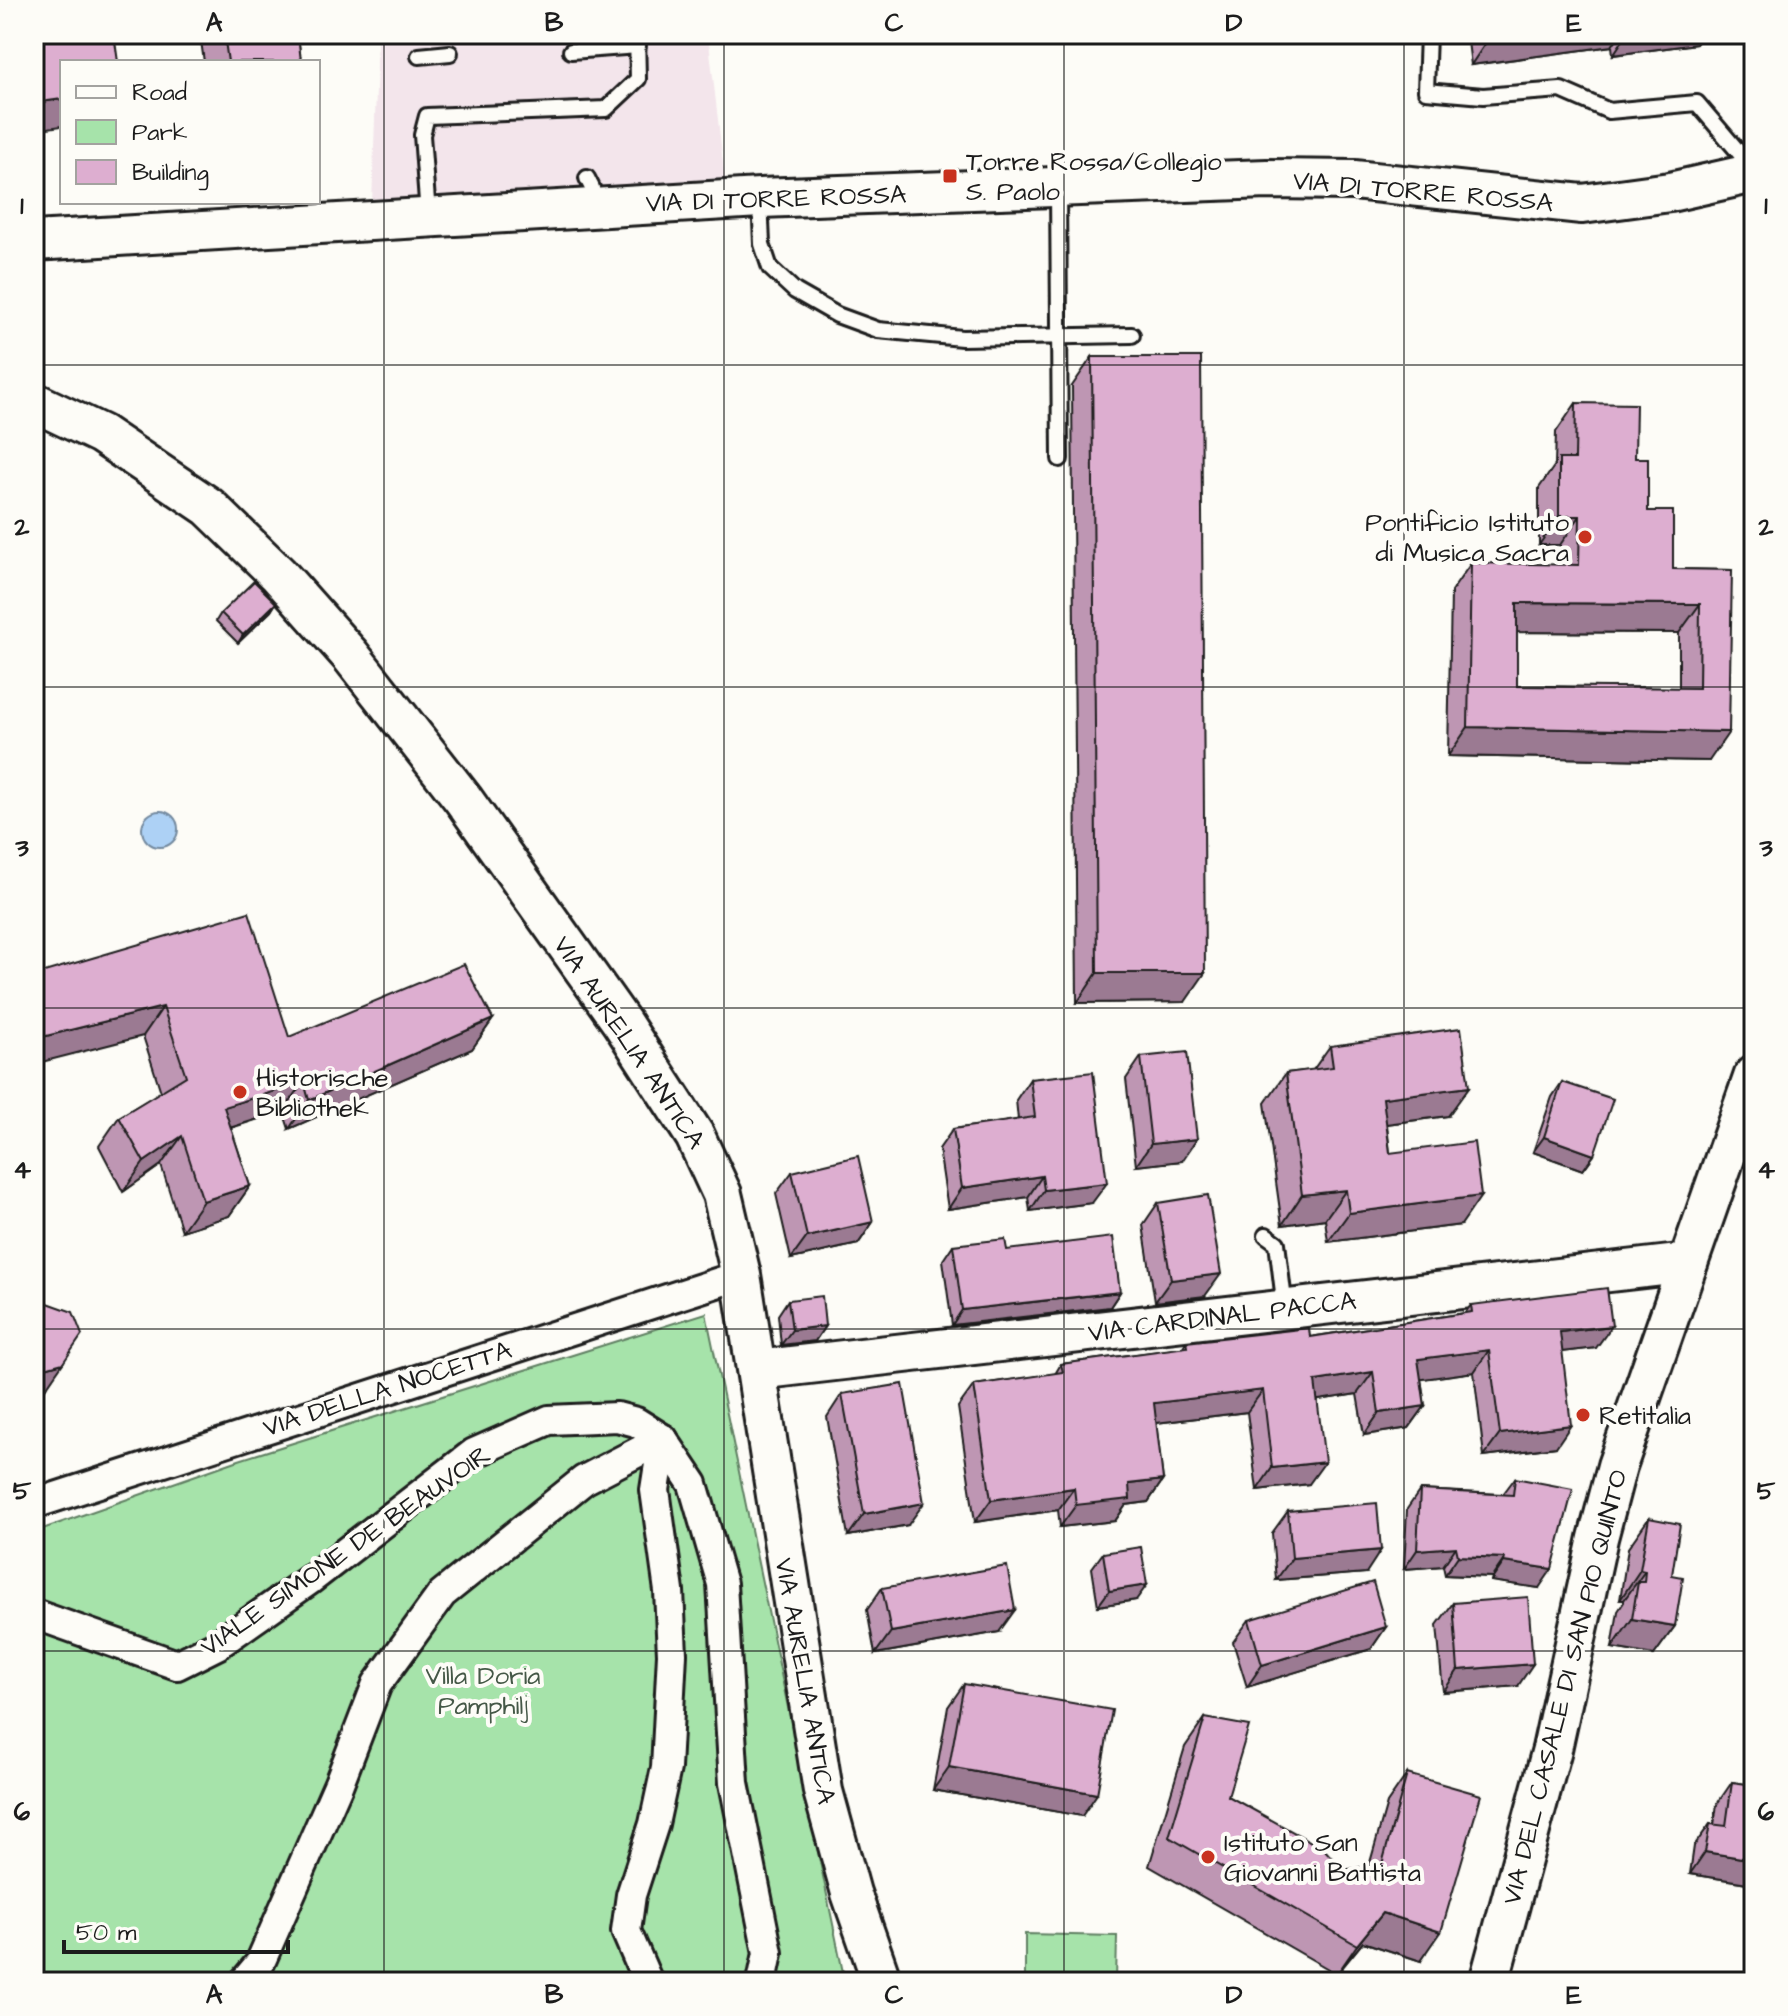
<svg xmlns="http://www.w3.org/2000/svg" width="1788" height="2016" font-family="'Architects Daughter',sans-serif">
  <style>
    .built { fill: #f3e5eb }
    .green { fill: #a6e3aa; stroke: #618063; stroke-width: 2 }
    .water { fill: #add1f5; stroke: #73899e; stroke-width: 2 }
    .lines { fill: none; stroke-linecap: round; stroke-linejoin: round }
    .lane-casing { stroke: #1c1c1c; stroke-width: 20 }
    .street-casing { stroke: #1c1c1c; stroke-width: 34 }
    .secondary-casing { stroke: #1c1c1c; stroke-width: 44 }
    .lane { stroke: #fdfcf7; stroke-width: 14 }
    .street { stroke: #fdfcf7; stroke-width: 28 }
    .secondary { stroke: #fdfcf7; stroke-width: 38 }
    .wall { fill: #be96b3; stroke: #1c1c1c; stroke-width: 2; fill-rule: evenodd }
    .shaded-wall { fill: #9b7a92; stroke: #1c1c1c; stroke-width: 2 }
    .building { fill: #ddaed0; stroke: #1c1c1c; stroke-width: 2; fill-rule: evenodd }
    .grid { fill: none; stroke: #1c1c1c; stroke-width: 2; stroke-opacity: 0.55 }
    .poi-dot { fill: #c8321e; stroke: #fdfcf7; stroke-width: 3 }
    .labels { text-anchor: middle; stroke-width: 8; stroke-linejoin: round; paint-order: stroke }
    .poi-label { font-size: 26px; fill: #1c1c1c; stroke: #fdfcf7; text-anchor: start }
    .street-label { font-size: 26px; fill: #1c1c1c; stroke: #fdfcf7 }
    .park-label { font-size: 26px; fill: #455847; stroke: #fdfcf7 }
    .neatline { fill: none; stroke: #1c1c1c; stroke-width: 3 }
    .grid-label { font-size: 26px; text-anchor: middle; font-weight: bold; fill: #1c1c1c }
  </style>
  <rect width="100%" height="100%" fill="#fdfcf7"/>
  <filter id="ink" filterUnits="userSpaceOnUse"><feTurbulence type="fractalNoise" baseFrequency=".0125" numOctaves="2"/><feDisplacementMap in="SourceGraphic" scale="16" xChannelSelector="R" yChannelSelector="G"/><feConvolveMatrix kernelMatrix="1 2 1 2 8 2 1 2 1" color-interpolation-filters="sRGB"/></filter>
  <g filter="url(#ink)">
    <!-- built -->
    <path class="built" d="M378,34H708L725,180L372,203Z"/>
    <!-- green -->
    <g class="green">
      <path d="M706,1313L845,1982H34V1532L239,1460Z"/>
      <path d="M1025,1934L1117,1936L1116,1982H1025Z"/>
    </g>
    <!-- water -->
    <circle class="water" cx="160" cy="829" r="18"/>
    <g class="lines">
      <!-- lane casing -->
      <g class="lane-casing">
        <g id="lane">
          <path d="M1428,34L1426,91L1483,96L1561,90L1609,111L1697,103L1754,170"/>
          <path d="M571,51L638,46"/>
          <path d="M419,56L450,53"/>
          <path d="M587,178L592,188V207"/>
          <path d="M1058,188L1060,459"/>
          <path d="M760,198L762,244L770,268L795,291L837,315L878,330L962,338L1132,335"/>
          <path d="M428,215L422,135L427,116L606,109L638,79L637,34"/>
          <path d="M1266,1235L1277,1243L1285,1309"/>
        </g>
      </g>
      <!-- street casing -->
      <g class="street-casing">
        <g id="street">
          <path d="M34,1504L741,1275"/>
          <path d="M34,1614L177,1665L217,1645L311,1579L474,1453L549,1420L617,1417L636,1422L663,1439L693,1484L722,1584L734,1783L768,1953L762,1982"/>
          <path d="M244,1982L260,1963L339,1783L377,1684L442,1594L584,1480L663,1439"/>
          <path d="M648,1982L626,1931L631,1895L654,1824L666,1768L672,1654L669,1591L655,1490L663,1439"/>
        </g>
      </g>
      <!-- secondary casing -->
      <g class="secondary-casing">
        <g id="secondary">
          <path d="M34,241L760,198L1267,179L1354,180L1582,204L1670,192L1754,173"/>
          <path d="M34,402L101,434L209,507L278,574L351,656L463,799L622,1023L695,1136L722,1194L741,1275L823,1791L851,1893L882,1982"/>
          <path d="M757,1370L1688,1263"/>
          <path d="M1489,1982L1552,1749L1598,1538L1617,1466L1754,1075"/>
        </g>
      </g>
      <!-- lane -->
      <use href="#lane" class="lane"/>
      <!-- street -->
      <use href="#street" class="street"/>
      <!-- secondary -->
      <use href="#secondary" class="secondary"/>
    </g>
    <!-- wall -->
    <g class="wall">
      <path d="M200,34H298L301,62H204Z"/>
      <path d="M1467,34H1722L1701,37L1696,44L1613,55L1612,46L1471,65Z"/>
      <path d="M1092,357L1185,1002L1077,1003L1072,386Z"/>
      <path d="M1576,403L1635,458L1648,511L1673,569L1732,570L1709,761L1448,756L1451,592L1471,563L1559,565L1560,545H1539V488L1555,465L1556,432ZM1517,632L1679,633V688L1517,686Z"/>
      <path d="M276,603L271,611L238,643L216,621L221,613Z"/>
      <path d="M34,975L289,1037L493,1019L472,1049L289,1129L283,1111L231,1128L250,1186L229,1216L182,1231L161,1165L123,1192L99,1146L119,1117L161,1092L143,1036Z"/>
      <path d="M1330,1046L1448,1116L1387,1124L1390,1153L1461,1225L1328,1242L1325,1219L1282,1225L1265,1103L1286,1073L1313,1070Z"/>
      <path d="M1141,1057L1182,1161L1136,1166L1126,1079Z"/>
      <path d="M1030,1079L1092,1203L1030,1211L1028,1197L948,1209L939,1149L953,1129L1018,1120L1016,1100Z"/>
      <path d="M1562,1082L1594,1155L1583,1170L1533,1152L1552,1097Z"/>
      <path d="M792,1172L873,1222L858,1244L791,1259L776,1194Z"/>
      <path d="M1158,1203L1205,1296L1155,1302L1143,1225Z"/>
      <path d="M953,1245L1007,1250L1120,1292L1110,1307L952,1325L943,1260Z"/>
      <path d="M788,1300L825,1326L815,1341L781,1345L778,1315Z"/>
      <path d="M1471,1305L1596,1348L1562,1352L1556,1447L1484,1456L1474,1372L1421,1379L1425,1406L1409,1428L1364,1435L1357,1394L1318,1400L1309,1484L1257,1490L1247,1412L1156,1423L1163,1480L1148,1502L1126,1505L1115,1521L1060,1527L1058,1510L975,1522L958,1407L974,1385L1055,1374L1061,1364L1182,1348L1186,1342L1310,1337L1465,1313Z"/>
      <path d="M842,1394L908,1525L848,1536L827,1417Z"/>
      <path d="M1515,1478L1539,1588L1491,1581L1492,1577L1445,1575L1443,1566L1404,1569L1407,1509L1420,1490L1503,1494Z"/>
      <path d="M1288,1511L1366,1573L1276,1580L1272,1533Z"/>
      <path d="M1649,1518L1672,1575L1675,1626L1654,1655L1612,1648L1618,1611L1624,1602V1600H1620L1628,1548Z"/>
      <path d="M1103,1553L1136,1600L1098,1606L1092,1568Z"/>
      <path d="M882,1588L999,1632L875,1654L867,1610Z"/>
      <path d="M1453,1603L1518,1686L1443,1692L1437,1625Z"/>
      <path d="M1249,1620L1386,1627L1371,1649L1247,1687L1233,1642Z"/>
      <path d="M964,1684L1082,1816L933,1790L948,1707Z"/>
      <path d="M1205,1718L1228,1796L1343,1870L1369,1866L1387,1803L1407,1774L1421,1961L1363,1942L1337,1974L1149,1866L1185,1747Z"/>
      <path d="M1732,1782L1754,1785V1884L1690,1874L1694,1846L1710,1824L1714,1825L1717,1804Z"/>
    </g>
    <!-- shaded-wall -->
    <g class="shaded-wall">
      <path d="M98,34H170L91,44Z"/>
      <path d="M578,34H624L622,36L575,38Z"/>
      <path d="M1502,34H1620L1612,46L1471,65L1491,35Z"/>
      <path d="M1627,34H1722L1701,37L1696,44L1613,55Z"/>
      <path d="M62,99V126L34,130V103Z"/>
      <path d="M1559,516H1580L1560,545H1539Z"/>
      <path d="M276,603L271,611L238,643L243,635Z"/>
      <path d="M1517,603L1700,604L1679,633L1497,632Z"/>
      <path d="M1468,727L1729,732L1709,761L1448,756Z"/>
      <path d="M1097,973H1205L1185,1002L1077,1003Z"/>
      <path d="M163,1007L143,1036L34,1064V1039Z"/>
      <path d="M493,1019L472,1049L289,1129L309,1100Z"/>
      <path d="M304,1082L283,1111L204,1136L224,1107Z"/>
      <path d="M1469,1087L1448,1116L1363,1127L1383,1098Z"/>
      <path d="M182,1136L161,1165L123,1192L144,1162Z"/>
      <path d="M1544,1137L1594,1155L1583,1170L1533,1152Z"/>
      <path d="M1197,1139L1182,1161L1136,1166L1151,1144Z"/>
      <path d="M1042,1176L1028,1197L948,1209L962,1188Z"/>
      <path d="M1107,1183L1092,1203L1030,1211L1044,1190Z"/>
      <path d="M250,1186L229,1216L182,1231L203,1201Z"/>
      <path d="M1346,1190L1325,1219L1282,1225L1302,1195Z"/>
      <path d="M1481,1196L1461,1225L1328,1242L1349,1213Z"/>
      <path d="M873,1222L858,1244L791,1259L807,1237Z"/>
      <path d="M1221,1274L1205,1296L1155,1302L1171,1280Z"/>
      <path d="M1120,1292L1110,1307L952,1325L962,1310Z"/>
      <path d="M825,1326L815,1341L781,1345L792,1330Z"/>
      <path d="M1612,1326L1596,1348L1544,1354L1560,1332Z"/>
      <path d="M1489,1350L1474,1372L1402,1382L1418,1359Z"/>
      <path d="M63,1363L43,1392L34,1394V1371Z"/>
      <path d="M1373,1372L1357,1394L1300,1403L1315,1381Z"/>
      <path d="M1263,1390L1247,1412L1139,1425L1154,1403Z"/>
      <path d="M1425,1406L1409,1428L1364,1435L1379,1413Z"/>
      <path d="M1571,1425L1556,1447L1484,1456L1500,1434Z"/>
      <path d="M1325,1462L1309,1484L1257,1490L1272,1468Z"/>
      <path d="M1163,1480L1148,1502L1126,1505L1115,1521L1060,1527L1076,1505L1129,1484Z"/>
      <path d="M1074,1488L1058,1510L975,1522L991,1500Z"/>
      <path d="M924,1503L908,1525L848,1536L864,1514Z"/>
      <path d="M1456,1547L1443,1566L1404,1569L1417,1550Z"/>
      <path d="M1381,1550L1366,1573L1276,1580L1292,1558Z"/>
      <path d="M1458,1556L1505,1558L1492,1577L1445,1575Z"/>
      <path d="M1504,1562L1552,1569L1539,1588L1491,1581Z"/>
      <path d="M1640,1570L1645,1571L1624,1600H1620Z"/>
      <path d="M1147,1585L1136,1600L1098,1606L1109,1591Z"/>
      <path d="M1015,1610L999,1632L875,1654L891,1632Z"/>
      <path d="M1632,1619L1675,1626L1654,1655L1612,1648Z"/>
      <path d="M1386,1627L1371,1649L1247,1687L1262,1665Z"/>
      <path d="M1533,1664L1518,1686L1443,1692L1458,1670Z"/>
      <path d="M949,1767L1097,1794L1082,1816L933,1790Z"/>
      <path d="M1705,1852L1754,1860V1884L1690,1874Z"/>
      <path d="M1383,1913L1441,1932L1421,1961L1363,1942L1337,1974L1357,1945Z"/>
    </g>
    <!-- building -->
    <g class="building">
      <path d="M34,34H114L118,62H62V99L34,103Z"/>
      <path d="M224,34H298L301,62H228Z"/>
      <path d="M1092,357H1201L1205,973H1097Z"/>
      <path d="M1576,403L1636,404L1635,458H1648V511H1673V569L1732,570L1729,732L1468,727L1471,563L1579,565L1580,516H1559V459H1575ZM1517,603L1700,604L1699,688L1517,686Z"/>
      <path d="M254,581L276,603L243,635L221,613Z"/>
      <path d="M249,912L289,1037L464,964L493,1019L309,1100L304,1082L224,1107L250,1186L203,1201L182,1136L144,1162L119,1117L186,1076L163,1007L34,1039V975Z"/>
      <path d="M1461,1028L1469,1087L1383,1098L1390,1153L1474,1142L1481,1196L1349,1213L1346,1190L1302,1195L1286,1073L1333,1067L1330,1046Z"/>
      <path d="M1187,1052L1197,1139L1151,1144L1141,1057Z"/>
      <path d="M1093,1072L1107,1183L1044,1190L1042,1176L962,1188L953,1129L1035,1117L1030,1079Z"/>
      <path d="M1562,1082L1613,1099L1594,1155L1544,1137Z"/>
      <path d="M858,1156L873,1222L807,1237L792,1172Z"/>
      <path d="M1208,1195L1221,1274L1171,1280L1158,1203Z"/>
      <path d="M1113,1237L1120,1292L962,1310L953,1245L1005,1239L1007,1250Z"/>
      <path d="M1607,1288L1612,1326L1560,1332L1571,1425L1500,1434L1489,1350L1418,1359L1425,1406L1379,1413L1373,1372L1315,1381L1325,1462L1272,1468L1263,1390L1154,1403L1163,1480L1129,1484L1130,1499L1076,1505L1074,1488L991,1500L974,1385L1063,1372L1061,1364L1187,1347L1186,1342L1309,1328L1310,1337L1472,1312L1471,1305Z"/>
      <path d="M822,1296L825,1326L792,1330L788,1300Z"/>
      <path d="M45,1302L73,1312L82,1335L63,1363L34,1371V1305Z"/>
      <path d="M903,1384L924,1503L864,1514L842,1394Z"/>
      <path d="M1515,1478L1573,1489L1552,1569L1504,1562L1505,1558L1458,1556L1456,1547L1417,1550L1420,1490L1513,1495Z"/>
      <path d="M1377,1503L1381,1550L1292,1558L1288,1511Z"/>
      <path d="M1649,1518L1680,1524L1672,1575L1683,1577L1675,1626L1632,1619L1638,1582H1644L1645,1571L1640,1570Z"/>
      <path d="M1141,1547L1147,1585L1109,1591L1103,1553Z"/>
      <path d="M1007,1566L1015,1610L891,1632L882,1588Z"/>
      <path d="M1373,1582L1386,1627L1262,1665L1249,1620Z"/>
      <path d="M1528,1597L1533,1664L1458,1670L1453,1603Z"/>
      <path d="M964,1684L1112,1710L1097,1794L949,1767Z"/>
      <path d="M1205,1718L1249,1726L1228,1796L1324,1849L1343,1870L1382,1864L1407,1774L1481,1795L1441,1932L1383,1913L1357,1945L1169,1837Z"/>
      <path d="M1732,1782L1754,1785V1860L1705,1852L1710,1824L1726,1826Z"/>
    </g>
  </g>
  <!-- grid -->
  <path class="grid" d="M384,34V1982M724,34V1982M1064,34V1982M1404,34V1982M34,365H1754M34,687H1754M34,1008H1754M34,1329H1754M34,1651H1754"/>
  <!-- markers -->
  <g class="poi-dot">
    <rect x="942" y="168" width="16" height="16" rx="4"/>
    <circle cx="1585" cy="537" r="8"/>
    <circle cx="240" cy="1092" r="8"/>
    <circle cx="1583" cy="1415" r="8"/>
    <circle cx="1208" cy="1857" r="8"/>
  </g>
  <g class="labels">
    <!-- poi labels -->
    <g class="poi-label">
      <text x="966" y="170">Torre Rossa/Collegio<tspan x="966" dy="30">S. Paolo</tspan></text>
      <text x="1569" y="531" text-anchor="end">Pontificio Istituto<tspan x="1569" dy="30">di Musica Sacra</tspan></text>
      <text x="256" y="1086">Historische<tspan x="256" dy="30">Bibliothek</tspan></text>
      <text x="1599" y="1424">Retitalia</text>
      <text x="1224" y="1851">Istituto San<tspan x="1224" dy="30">Giovanni Battista</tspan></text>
    </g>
    <!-- street labels -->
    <g class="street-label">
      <text transform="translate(1423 191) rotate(5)" y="9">VIA DI TORRE ROSSA</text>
      <text transform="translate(776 198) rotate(-2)" y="9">VIA DI TORRE ROSSA</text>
      <text transform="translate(630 1042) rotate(56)" y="9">VIA AURELIA ANTICA</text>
      <text transform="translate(1222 1316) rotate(-7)" y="9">VIA CARDINAL PACCA</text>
      <text transform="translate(387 1388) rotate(-18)" y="9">VIA DELLA NOCETTA</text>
      <text transform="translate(345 1550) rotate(-35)" y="9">VIALE SIMONE DE BEAUVOIR</text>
      <text transform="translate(806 1681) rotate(80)" y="9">VIA AURELIA ANTICA</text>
      <text transform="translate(1564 1687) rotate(-76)" y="9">VIA DEL CASALE DI SAN PIO QUINTO</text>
    </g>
    <!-- park labels -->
    <g class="park-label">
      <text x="483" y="1684">Villa Doria<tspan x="483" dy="30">Pamphilj</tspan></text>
    </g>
  </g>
  <!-- margin -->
  <rect width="1788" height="2016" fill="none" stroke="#fdfcf7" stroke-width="88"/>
  <!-- legend -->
  <rect x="60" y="60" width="260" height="144" fill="#fdfcf7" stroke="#a3a29f" stroke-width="2"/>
  <rect x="76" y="86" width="40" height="12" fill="#fdfcf7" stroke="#a3a29f" stroke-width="2"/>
  <text x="132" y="100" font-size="24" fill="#1c1c1c">Road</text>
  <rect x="76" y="120" width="40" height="24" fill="#a6e3aa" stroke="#a3a29f" stroke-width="2"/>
  <text x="132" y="140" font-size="24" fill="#1c1c1c">Park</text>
  <rect x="76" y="160" width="40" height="24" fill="#ddaed0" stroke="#a3a29f" stroke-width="2"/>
  <text x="132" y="180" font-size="24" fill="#1c1c1c">Building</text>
  <!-- scale -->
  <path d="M64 1940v12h224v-12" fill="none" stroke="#1c1c1c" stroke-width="4"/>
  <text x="76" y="1940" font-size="24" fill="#1c1c1c" stroke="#fdfcf7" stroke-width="6" paint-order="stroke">50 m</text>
  <rect x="44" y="44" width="1700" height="1928" class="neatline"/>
  <g class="grid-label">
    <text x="214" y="31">A</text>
    <text x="554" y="31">B</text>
    <text x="894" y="31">C</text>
    <text x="1234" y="31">D</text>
    <text x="1574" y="31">E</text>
    <text x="22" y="214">1</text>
    <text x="1766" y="214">1</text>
    <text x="22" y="535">2</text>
    <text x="1766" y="535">2</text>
    <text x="22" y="856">3</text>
    <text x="1766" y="856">3</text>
    <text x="22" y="1178">4</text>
    <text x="1766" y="1178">4</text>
    <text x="22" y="1499">5</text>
    <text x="1766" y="1499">5</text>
    <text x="22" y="1820">6</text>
    <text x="1766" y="1820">6</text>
    <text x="214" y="2003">A</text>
    <text x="554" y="2003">B</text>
    <text x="894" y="2003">C</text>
    <text x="1234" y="2003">D</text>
    <text x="1574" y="2003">E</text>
  </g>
</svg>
